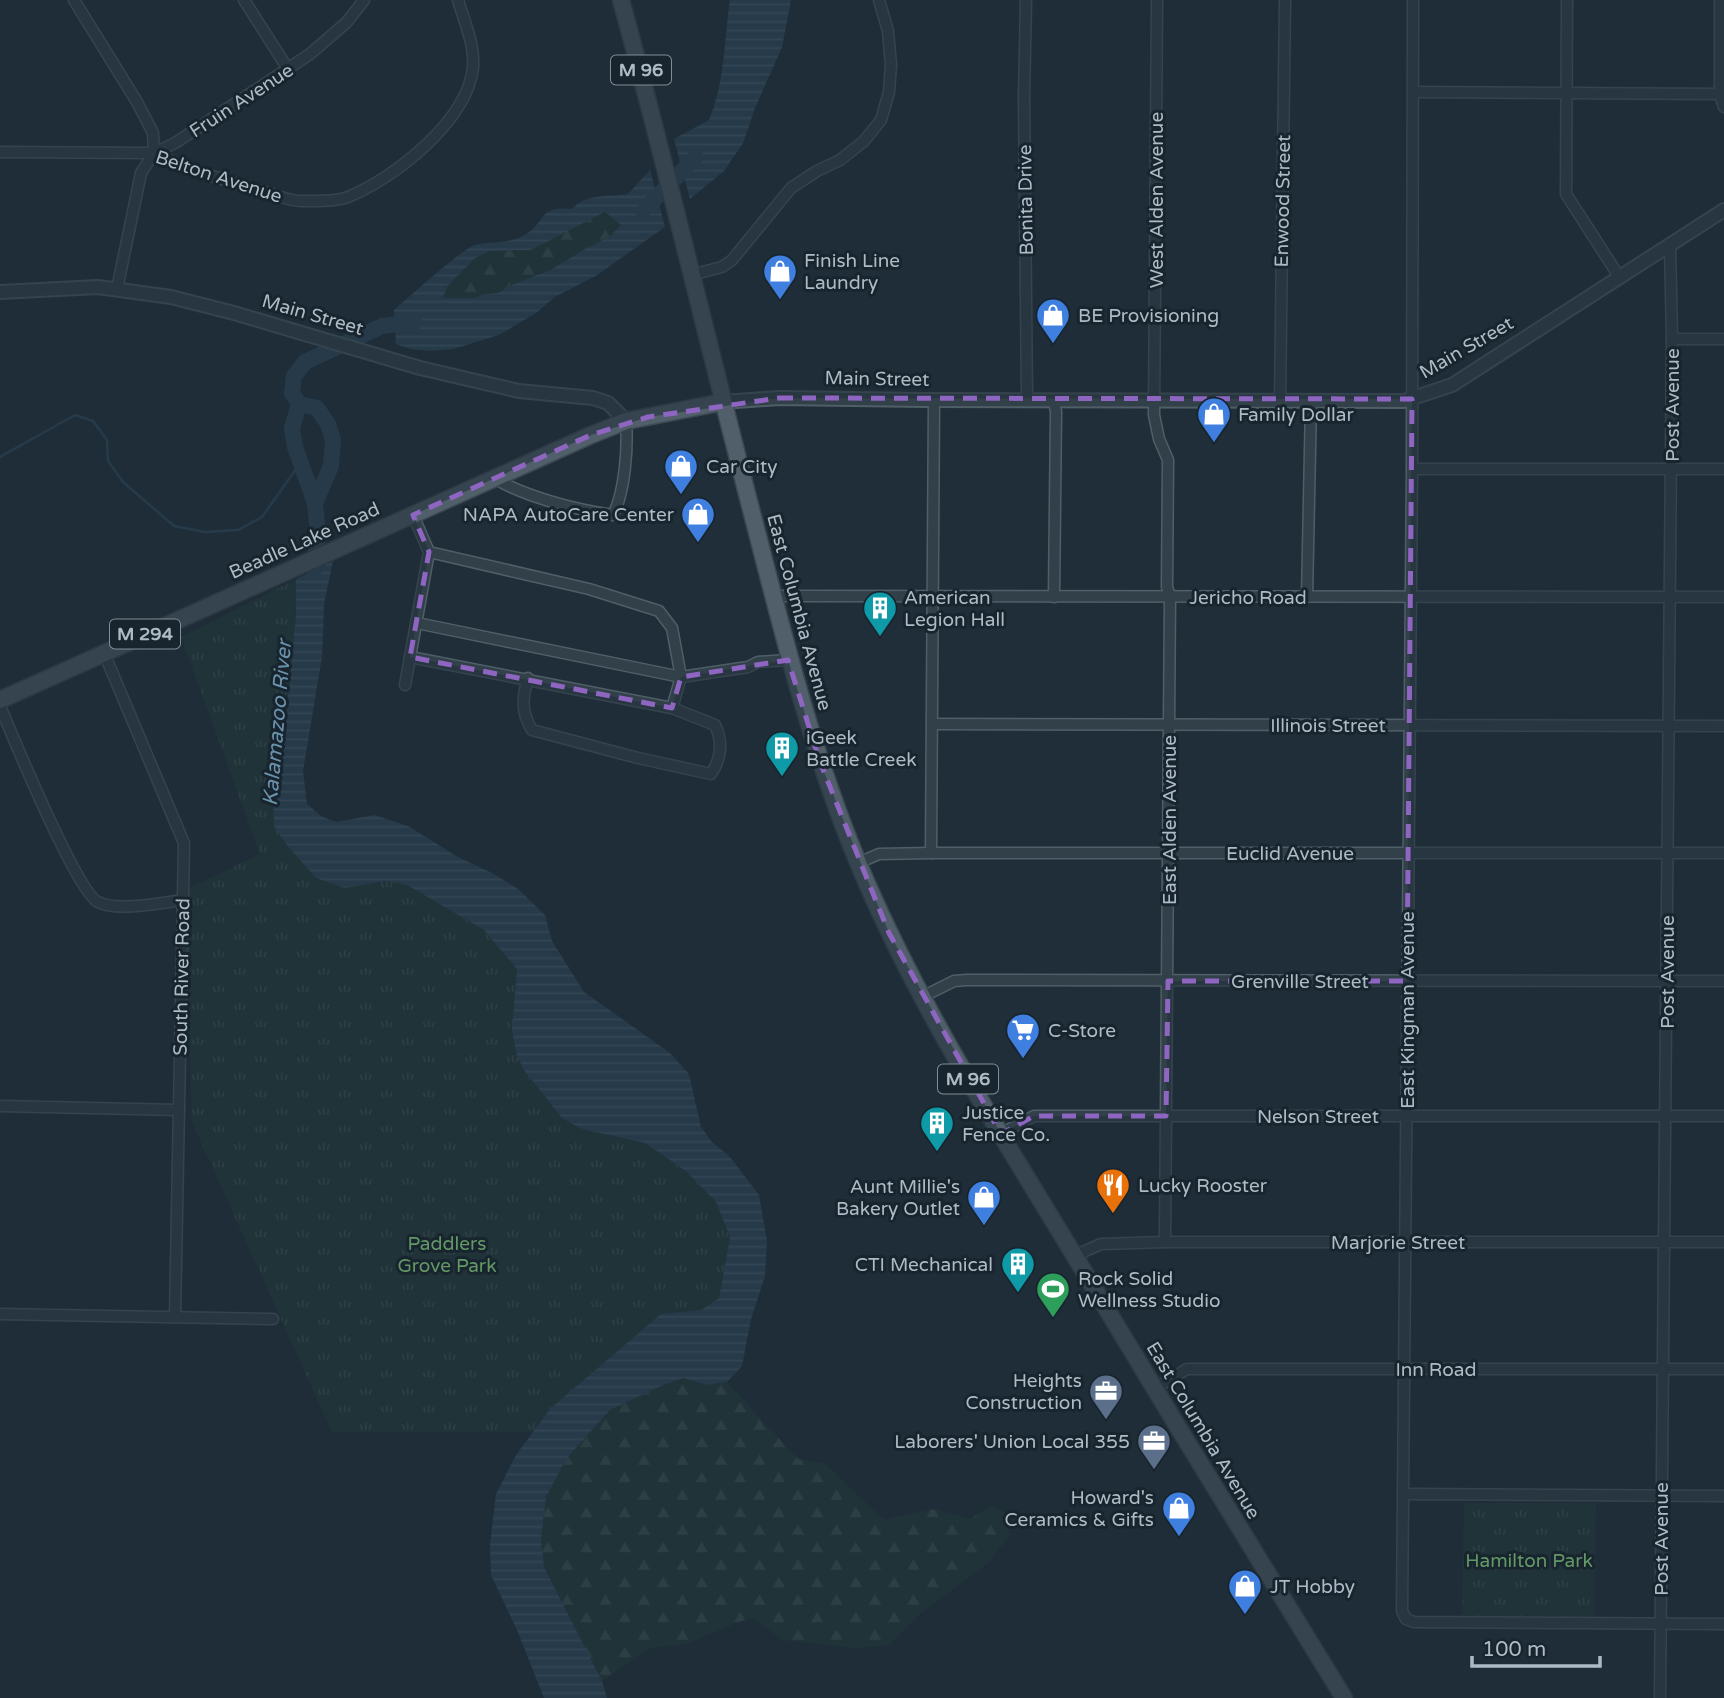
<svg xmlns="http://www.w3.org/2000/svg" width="1724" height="1698" font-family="'Varela Round',sans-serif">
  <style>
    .forest { fill: url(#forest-firs) }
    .park { fill: url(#park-tufts) }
    .water { fill: url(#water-rules); fill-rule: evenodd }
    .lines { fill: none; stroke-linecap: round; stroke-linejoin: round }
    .stream { stroke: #2f4b60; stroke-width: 2.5 }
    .river { stroke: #2f4b60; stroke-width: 16 }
    .minor-casing { stroke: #505e67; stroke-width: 13 }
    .tertiary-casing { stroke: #505e67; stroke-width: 16 }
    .primary-casing { stroke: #3c4953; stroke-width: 19 }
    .minor { stroke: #324049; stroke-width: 10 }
    .tertiary { stroke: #324049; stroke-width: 12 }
    .primary { stroke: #505f6a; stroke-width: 16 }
    .marked { fill: none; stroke: #8f65c2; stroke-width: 5; stroke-dasharray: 14 9; stroke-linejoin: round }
    .labels { text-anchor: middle; stroke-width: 6; stroke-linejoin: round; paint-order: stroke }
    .shield { fill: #18252e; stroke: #808e98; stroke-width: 2 }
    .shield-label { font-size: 18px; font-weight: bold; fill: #adbbc6 }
    .street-label { font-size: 19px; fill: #adbbc6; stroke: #18252e }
    .poi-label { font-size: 19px; fill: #adbbc6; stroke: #18252e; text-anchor: start }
    .park-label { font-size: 19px; fill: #639866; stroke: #18252e }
    .water-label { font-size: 21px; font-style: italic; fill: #6b92ac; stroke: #18252e }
  </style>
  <defs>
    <pattern id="forest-firs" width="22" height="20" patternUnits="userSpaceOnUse" patternTransform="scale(1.75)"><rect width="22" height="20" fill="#213a39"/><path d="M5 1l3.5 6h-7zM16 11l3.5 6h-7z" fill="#3f5554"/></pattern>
    <pattern id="park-tufts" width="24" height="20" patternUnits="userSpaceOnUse" patternTransform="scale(1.75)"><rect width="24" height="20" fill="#213a39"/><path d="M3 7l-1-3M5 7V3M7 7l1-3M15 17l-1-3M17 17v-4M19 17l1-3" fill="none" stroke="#3f5554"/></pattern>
    <pattern id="water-rules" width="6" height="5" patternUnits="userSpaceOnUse" patternTransform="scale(1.75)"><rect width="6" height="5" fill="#2f4b60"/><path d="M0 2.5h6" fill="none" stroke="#4a6375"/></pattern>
  </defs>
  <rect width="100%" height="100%" fill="#1f2e39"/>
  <!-- forest -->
  <g class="forest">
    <path d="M605,212L621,225L609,237L550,270L509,286L498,293L484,294L474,298H442L447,287L474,259L490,251L531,250Z"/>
    <path d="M683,1378L707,1385L727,1382L798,1459L824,1463L884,1520L933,1509L970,1519L990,1506L1008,1513L1009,1536L988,1563L920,1614L889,1645L855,1648L782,1640L753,1618L735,1623L687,1644L650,1648L602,1681L544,1567L541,1539L546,1497L566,1459L610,1410L659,1387Z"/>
  </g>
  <!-- park -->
  <g class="park">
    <path d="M296,579C297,652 287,727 273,799L345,888L386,881L407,885L484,930L517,969L582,1129L645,1143L687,1172L716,1202L730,1237L719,1298L701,1310L661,1314L551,1408L533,1432H332L192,1122L187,968L189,888L260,854L181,637Z"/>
    <path d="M1464,1503H1596L1594,1617H1462Z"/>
  </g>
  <!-- water -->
  <g class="water">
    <path d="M730,0H791L782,47L755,108L743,143L724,171L690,199L674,139L709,120C725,83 724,40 730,0Z"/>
    <path d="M650,170L665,227L597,275L555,297L536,313L499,335L453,349L431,351L410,349L396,344L394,310C408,298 462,249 475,245C491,241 508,244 523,236C547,223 537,205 572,209C588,192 607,198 628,194ZM605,212L621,225L609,237L587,248L550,270L509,286L498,293L484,294L474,298H443L447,287L474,259L490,251L531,250Z"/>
    <path d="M333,561L324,604L322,657L303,771L307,804L321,816L336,822L374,815L408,826L458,857L492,873L518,889L545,915L552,941L584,992L670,1053L689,1074L701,1127L712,1142L730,1157L759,1195L767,1241L765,1276L751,1319L742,1366L727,1382L707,1385L683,1378L659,1387L610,1410L566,1459L546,1497L541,1539L544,1567L602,1681L607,1698H544L517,1630L491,1575L490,1545L496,1494L516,1455L551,1408L661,1314L701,1310L719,1298L730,1237L716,1202L687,1172L645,1143L582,1129L562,1118L524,1070L517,1056L512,1031L517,969L484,930L407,885L386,881L345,888L316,878L286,844L274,826L273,799L286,718L296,615V579Z"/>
  </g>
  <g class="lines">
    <!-- stream -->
    <path class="stream" d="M0,457L75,415L93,421L107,440L108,461L123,482L174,526L205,532L238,530L262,517L301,462"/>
    <!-- river -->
    <g class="river">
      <path d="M643,211L696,157"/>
      <path d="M299,404L292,428L295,447L315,503"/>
      <path d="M314,569L318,533L315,503L331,466L333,440L328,424L317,408L299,404L292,393L294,376L305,362L382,326L414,322"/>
    </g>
    <!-- minor casing -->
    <g class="minor-casing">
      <g id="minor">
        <path d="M74,0L137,102L153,133L154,153"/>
        <path d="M244,0L288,69"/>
        <path d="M1026,0L1024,97L1027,401"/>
        <path d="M1157,0L1154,415L1159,439L1168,460L1167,587L1170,596L1165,1242"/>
        <path d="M1413,0L1412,469L1402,1611L1406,1619L1414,1622L1724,1624"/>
        <path d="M1567,0L1566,194L1620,278"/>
        <path d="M1720,0V94L1724,107"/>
        <path d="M1413,92L1720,94"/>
        <path d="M0,152L154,153C189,170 227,181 265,192C276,195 289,201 301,201C314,201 336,202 348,197C395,178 468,120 473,67C475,45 464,21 458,0"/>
        <path d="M691,275L722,267L732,260L791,188L817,171L840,160L864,141L881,120L889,92L891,65L888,31L879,0"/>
        <path d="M117,289L141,173L154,153L175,143L310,54L347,22L364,0"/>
        <path d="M1672,339H1724"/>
        <path d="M1054,401L1056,412L1054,597"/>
        <path d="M1280,402L1285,0"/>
        <path d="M1412,469H1724"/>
        <path d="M494,478C525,497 577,510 613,515C625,492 628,447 626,421"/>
        <path d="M429,552L589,589L659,611L672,628L681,677L672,708"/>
        <path d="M772,596L1724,597"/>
        <path d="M1307,597L1311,402"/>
        <path d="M417,623L681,677L748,667L758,662L788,660"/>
        <path d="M104,653L184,843L175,1317"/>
        <path d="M410,657L672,708L715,725C723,742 721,759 711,774L638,758L532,730C521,712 522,698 528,678"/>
        <path d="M405,685L429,552L413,515"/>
        <path d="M0,706C12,735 77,892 98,902C117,912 162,903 183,900"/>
        <path d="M932,724L1724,726"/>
        <path d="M931,853L934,400"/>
        <path d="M858,863L879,854L931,853H1724"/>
        <path d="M922,997L954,981L967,980L1724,981"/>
        <path d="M0,1106L179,1110"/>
        <path d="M1001,1134L1034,1116H1724"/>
        <path d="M1074,1256L1101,1244L1165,1242H1724"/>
        <path d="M0,1314L273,1319"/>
        <path d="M1154,1389L1187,1369H1724"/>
        <path d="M1404,1494L1724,1496"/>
        <path d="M1660,1698L1672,339L1670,246"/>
      </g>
    </g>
    <!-- tertiary casing -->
    <g class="tertiary-casing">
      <g id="tertiary">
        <path d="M0,292L98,287L171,297L234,313L420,368L476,381L519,391L593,398L608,403L626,421"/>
        <path d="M723,402L779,398L925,400L1404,401L1452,385L1724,210"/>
      </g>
    </g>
    <!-- primary casing -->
    <g class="primary-casing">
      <g id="primary">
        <path d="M621,0C668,172 708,345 753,517C784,637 811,750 859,865C916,1001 995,1125 1071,1250C1161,1400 1252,1549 1344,1698"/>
        <path d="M0,700L591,435L626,421L723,402"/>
      </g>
    </g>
    <!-- minor -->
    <use href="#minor" class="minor"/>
    <!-- tertiary -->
    <use href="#tertiary" class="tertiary"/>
    <!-- primary -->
    <use href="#primary" class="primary"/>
  </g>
  <!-- marked area -->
  <path d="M0 0H1724V1698H0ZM779,398L1412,399L1407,981H1168L1166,1116H1034L1001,1134L889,933L820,762L788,660L681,677L672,708L410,657L429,552L413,515L591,435L648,417Z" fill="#1f2e39" fill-opacity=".55" fill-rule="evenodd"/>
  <path class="marked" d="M779,398L1412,399L1407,981H1168L1166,1116H1034L1001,1134L889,933L820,762L788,660L681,677L672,708L410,657L429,552L413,515L591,435L648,417Z"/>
  <!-- icons -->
  <defs>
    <g id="shop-pin" transform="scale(1.75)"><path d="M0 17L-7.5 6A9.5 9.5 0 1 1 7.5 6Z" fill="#3f7fe0" stroke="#18252e"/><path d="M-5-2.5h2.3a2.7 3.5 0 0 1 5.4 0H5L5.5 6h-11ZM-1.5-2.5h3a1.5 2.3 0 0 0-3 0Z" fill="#fff"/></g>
    <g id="building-pin" transform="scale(1.75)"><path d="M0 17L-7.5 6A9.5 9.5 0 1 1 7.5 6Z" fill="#0f9aa8" stroke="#18252e"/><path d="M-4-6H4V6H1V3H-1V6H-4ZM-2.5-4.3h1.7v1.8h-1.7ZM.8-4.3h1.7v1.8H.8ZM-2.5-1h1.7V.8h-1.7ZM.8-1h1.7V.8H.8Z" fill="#fff"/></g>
    <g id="supermarket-pin" transform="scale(1.75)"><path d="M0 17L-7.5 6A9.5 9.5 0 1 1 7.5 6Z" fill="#3f7fe0" stroke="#18252e"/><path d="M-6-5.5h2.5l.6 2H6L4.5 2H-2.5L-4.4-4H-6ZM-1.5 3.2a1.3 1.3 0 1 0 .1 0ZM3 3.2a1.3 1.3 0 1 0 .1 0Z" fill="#fff"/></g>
    <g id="restaurant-pin" transform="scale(1.75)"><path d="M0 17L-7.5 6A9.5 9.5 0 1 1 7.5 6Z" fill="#e8710a" stroke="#18252e"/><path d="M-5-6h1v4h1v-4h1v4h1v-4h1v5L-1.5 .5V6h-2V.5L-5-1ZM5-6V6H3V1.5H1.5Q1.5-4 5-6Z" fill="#fff"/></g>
    <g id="stadium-pin" transform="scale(1.75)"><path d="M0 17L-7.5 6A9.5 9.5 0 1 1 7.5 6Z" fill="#2e9e5b" stroke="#18252e"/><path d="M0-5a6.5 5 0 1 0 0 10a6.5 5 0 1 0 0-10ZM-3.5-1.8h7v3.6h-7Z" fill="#fff"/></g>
    <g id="office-pin" transform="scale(1.75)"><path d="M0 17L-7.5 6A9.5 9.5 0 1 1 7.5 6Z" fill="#5c6f8a" stroke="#18252e"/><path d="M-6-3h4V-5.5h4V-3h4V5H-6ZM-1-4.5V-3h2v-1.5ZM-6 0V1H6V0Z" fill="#fff"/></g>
  </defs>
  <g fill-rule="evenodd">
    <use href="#shop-pin" x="780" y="271"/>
    <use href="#shop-pin" x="1053" y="315"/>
    <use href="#shop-pin" x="1214" y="414"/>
    <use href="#shop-pin" x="681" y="466"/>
    <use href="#shop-pin" x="698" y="514"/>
    <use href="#building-pin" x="880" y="608"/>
    <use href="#building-pin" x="782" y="748"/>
    <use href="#supermarket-pin" x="1023" y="1030"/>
    <use href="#building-pin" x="937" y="1123"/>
    <use href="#restaurant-pin" x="1113" y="1185"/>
    <use href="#shop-pin" x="984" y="1197"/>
    <use href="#building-pin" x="1018" y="1264"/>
    <use href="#stadium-pin" x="1053" y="1289"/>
    <use href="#office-pin" x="1106" y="1391"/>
    <use href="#office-pin" x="1154" y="1441"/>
    <use href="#shop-pin" x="1179" y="1508"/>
    <use href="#shop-pin" x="1245" y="1586"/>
  </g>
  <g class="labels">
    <!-- shield labels -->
    <g class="shield">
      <rect x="611" y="55.5" width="60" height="29" rx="5"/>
      <rect x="110" y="619.5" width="70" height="29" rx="5"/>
      <rect x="938" y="1064.5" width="60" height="29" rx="5"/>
    </g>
    <g class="shield-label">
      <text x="641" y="76">M 96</text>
      <text x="145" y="640">M 294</text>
      <text x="968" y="1085">M 96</text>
    </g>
    <!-- street labels -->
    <g class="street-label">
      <text transform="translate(241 100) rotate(-33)" y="7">Fruin Avenue</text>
      <text transform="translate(219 176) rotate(18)" y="7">Belton Avenue</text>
      <text transform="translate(1025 200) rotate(-91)" y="7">Bonita Drive</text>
      <text transform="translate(1156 200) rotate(-90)" y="7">West Alden Avenue</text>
      <text transform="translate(1282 201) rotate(-89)" y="7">Enwood Street</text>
      <text transform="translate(313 314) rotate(16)" y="7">Main Street</text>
      <text transform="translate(1466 347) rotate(-30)" y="7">Main Street</text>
      <text transform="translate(877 378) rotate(1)" y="7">Main Street</text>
      <text transform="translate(1672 405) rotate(-90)" y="7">Post Avenue</text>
      <text transform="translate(304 540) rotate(-24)" y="7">Beadle Lake Road</text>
      <text x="1248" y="604">Jericho Road</text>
      <text transform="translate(800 612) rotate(75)" y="7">East Columbia Avenue</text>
      <text x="1328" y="732">Illinois Street</text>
      <text transform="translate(1169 820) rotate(-90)" y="7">East Alden Avenue</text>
      <text x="1290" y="860">Euclid Avenue</text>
      <text transform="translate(1667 972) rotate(-90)" y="7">Post Avenue</text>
      <text transform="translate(181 977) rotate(-89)" y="7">South River Road</text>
      <text x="1300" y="988">Grenville Street</text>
      <text transform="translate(1407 1010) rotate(-90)" y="7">East Kingman Avenue</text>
      <text x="1318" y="1123">Nelson Street</text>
      <text x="1398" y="1249">Marjorie Street</text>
      <text x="1436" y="1376">Inn Road</text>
      <text transform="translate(1204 1430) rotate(59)" y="7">East Columbia Avenue</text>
      <text transform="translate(1661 1539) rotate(-90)" y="7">Post Avenue</text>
    </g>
    <!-- poi labels -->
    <g class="poi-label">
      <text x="804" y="267">Finish Line<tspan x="804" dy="22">Laundry</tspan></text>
      <text x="1078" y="322">BE Provisioning</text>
      <text x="1238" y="421">Family Dollar</text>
      <text x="706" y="473">Car City</text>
      <text x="674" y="521" text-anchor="end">NAPA AutoCare Center</text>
      <text x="904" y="604">American<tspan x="904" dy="22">Legion Hall</tspan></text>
      <text x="806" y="744">iGeek<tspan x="806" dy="22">Battle Creek</tspan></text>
      <text x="1048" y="1037">C-Store</text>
      <text x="962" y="1119">Justice<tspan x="962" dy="22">Fence Co.</tspan></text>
      <text x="1138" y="1192">Lucky Rooster</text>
      <text x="960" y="1193" text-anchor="end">Aunt Millie's<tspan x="960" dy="22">Bakery Outlet</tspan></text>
      <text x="993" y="1271" text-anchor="end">CTI Mechanical</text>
      <text x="1078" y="1285">Rock Solid<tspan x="1078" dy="22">Wellness Studio</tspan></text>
      <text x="1082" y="1387" text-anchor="end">Heights<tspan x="1082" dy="22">Construction</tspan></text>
      <text x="1130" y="1448" text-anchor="end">Laborers' Union Local 355</text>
      <text x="1154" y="1504" text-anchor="end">Howard's<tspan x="1154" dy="22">Ceramics &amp; Gifts</tspan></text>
      <text x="1270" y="1593">JT Hobby</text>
    </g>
    <!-- park labels -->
    <g class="park-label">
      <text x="447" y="1250">Paddlers<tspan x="447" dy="22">Grove Park</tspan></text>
      <text x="1529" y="1567">Hamilton Park</text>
    </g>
    <!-- water labels -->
    <g class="water-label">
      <text transform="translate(277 723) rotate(-85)" y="7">Kalamazoo River</text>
    </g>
  </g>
  <!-- scale -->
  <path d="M1472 1656v10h128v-10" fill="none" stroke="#adbbc6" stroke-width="3.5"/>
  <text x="1482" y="1656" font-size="21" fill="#adbbc6" stroke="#18252e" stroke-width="5" paint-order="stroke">100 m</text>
</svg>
